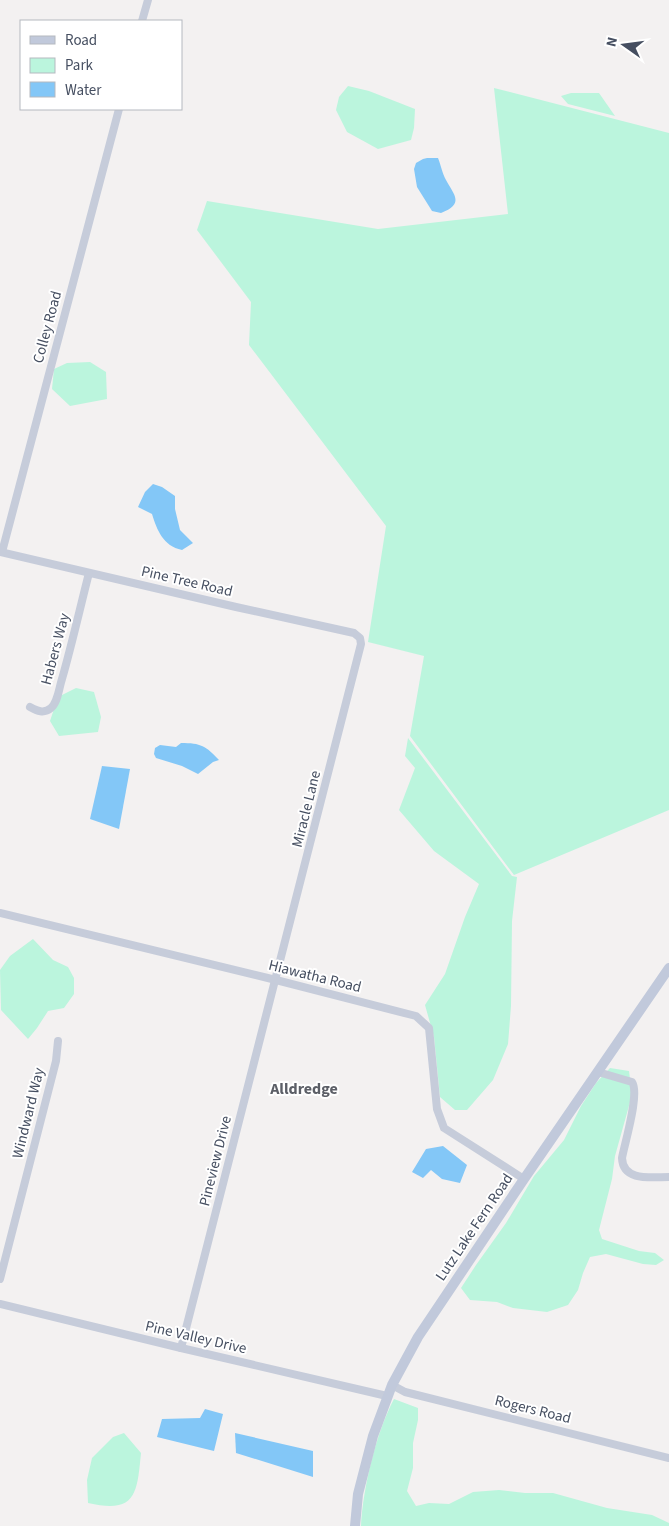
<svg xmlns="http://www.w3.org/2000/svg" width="669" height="1526" font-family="'Source Sans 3',sans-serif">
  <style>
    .green { fill: #bbf5dd }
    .water { fill: #83c7f7 }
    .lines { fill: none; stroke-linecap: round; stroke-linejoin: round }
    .minor { stroke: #c6ccda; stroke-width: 8 }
    .secondary { stroke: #c1c9db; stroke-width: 10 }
    .labels { text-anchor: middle; stroke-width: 4; stroke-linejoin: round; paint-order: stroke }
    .street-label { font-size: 15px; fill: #464f61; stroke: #fff }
    .neighbourhood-label { font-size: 16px; font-weight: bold; fill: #5c5f67; stroke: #fff }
  </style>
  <rect width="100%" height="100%" fill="#f3f1f1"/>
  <!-- green -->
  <g class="green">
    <path d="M348,86L369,91L415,109L414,128L411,140L378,149L347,132L336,110L339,97Z"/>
    <path d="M494,88L669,133V810L514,875L410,736L424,656L368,642L386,526L249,345L251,302L197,230L207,201L378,229L508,214Z"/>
    <path d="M571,93H599L615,116L568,104L561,96Z"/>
    <path d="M90,362L106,372L107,399L70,406L52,389L54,369L67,363Z"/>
    <path d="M76,688L94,692L101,717L98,732L59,736L50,721L58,697Z"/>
    <path d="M408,738L512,876L517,877L512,921L511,1006L508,1044L493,1080L467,1110H455L440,1097L434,1037L425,1005L445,974L465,917L479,884L434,851L399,810L415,768L405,756Z"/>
    <path d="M33,939L53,960L68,967L74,978V994L64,1008L48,1011L37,1028L28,1039L1,1010L0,970L10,956Z"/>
    <path d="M610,1068L629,1071L632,1095L615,1156L612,1179L599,1230L602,1239L639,1251L655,1253L664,1260L656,1265L643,1264L606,1254L590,1257L583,1273L578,1290L568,1305L547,1312L513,1308L497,1302L470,1300L461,1288L476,1265L506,1223L534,1176L564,1140L581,1106L596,1083Z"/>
    <path d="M394,1399L418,1408V1420L413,1443V1468L407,1491L416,1506L429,1503L449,1504L473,1492L499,1490L525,1493H553L607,1508L652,1515L669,1523V1526H361C363,1488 376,1433 394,1399Z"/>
    <path d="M124,1433L141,1453C137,1494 136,1514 88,1503L87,1480L92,1458L113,1437Z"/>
  </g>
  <!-- water -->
  <g class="water">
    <path d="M427,158H438C441,165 442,173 446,180C455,196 464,204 441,213L432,211L417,187L414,169L416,163L423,159Z"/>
    <path d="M153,484L162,487L175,496V509L180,530L193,543L182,550C163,546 157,530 152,514L138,507L145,492Z"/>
    <path d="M181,743C201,743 206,746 219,760L213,762L198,774L182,766L156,758L154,754L155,748L160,745L176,747Z"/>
    <path d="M102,766L130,769L119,829L90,819Z"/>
    <path d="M443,1146L467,1165L460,1183L442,1179L431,1170L423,1178L412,1172L426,1149Z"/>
    <path d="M205,1409L223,1414L214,1451L157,1437L162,1419L200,1418Z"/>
    <path d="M235,1433L313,1451V1477L236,1453Z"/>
  </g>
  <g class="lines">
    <!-- minor -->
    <g class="minor">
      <path d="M142,21L148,0"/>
      <path d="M0,552L236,607L354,633L360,638L361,644L181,1348"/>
      <path d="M2,552L119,109"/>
      <path d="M30,707C37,711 44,714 51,708C58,702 59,688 62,679C72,644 80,608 89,573"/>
      <path d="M0,913L276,980L416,1016L429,1028L437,1109L444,1128L524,1179"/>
      <path d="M598,1072L632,1082C640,1093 625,1142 622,1158C623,1182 652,1177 669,1177"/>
      <path d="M0,1279L56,1061L58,1041"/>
      <path d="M0,1304L181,1348L387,1396"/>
      <path d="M392,1385L405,1392L669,1458"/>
    </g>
    <!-- secondary -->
    <path class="secondary" d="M355,1526L358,1494L373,1436L392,1385L418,1337L524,1179L669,968"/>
  </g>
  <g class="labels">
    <!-- street labels -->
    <g class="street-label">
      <text transform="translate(47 327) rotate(-75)" y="5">Colley Road</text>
      <text transform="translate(187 581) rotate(13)" y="5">Pine Tree Road</text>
      <text transform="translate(55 649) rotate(-75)" y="5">Habers Way</text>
      <text transform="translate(306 809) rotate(-76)" y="5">Miracle Lane</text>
      <text transform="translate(315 976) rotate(14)" y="5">Hiawatha Road</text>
      <text transform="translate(28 1113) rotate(-76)" y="5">Windward Way</text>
      <text transform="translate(215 1161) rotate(-76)" y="5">Pineview Drive</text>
      <text transform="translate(474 1227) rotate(-56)" y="5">Lutz Lake Fern Road</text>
      <text transform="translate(196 1337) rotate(13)" y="5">Pine Valley Drive</text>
      <text transform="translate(533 1409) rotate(14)" y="5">Rogers Road</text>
    </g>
    <!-- neighbourhood labels -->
    <g class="neighbourhood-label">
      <text x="304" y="1094">Alldredge</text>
    </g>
  </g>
  <!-- legend -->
  <rect x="20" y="20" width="162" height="90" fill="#ffffff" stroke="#b5b9c0"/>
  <rect x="30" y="36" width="25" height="8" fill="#c1c9db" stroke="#b5b9c0"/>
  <text x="65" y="45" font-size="15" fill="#464f61">Road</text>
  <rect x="30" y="58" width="25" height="15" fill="#bbf5dd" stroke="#b5b9c0"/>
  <text x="65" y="70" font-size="15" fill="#464f61">Park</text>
  <rect x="30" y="82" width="25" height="15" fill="#83c7f7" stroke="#b5b9c0"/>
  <text x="65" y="95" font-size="15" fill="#464f61">Water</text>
  <!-- north arrow -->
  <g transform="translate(624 45) rotate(284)" stroke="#ffffff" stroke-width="4" paint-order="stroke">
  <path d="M0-4L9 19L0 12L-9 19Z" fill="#464f61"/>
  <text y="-8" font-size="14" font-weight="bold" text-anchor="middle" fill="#464f61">N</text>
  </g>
</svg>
